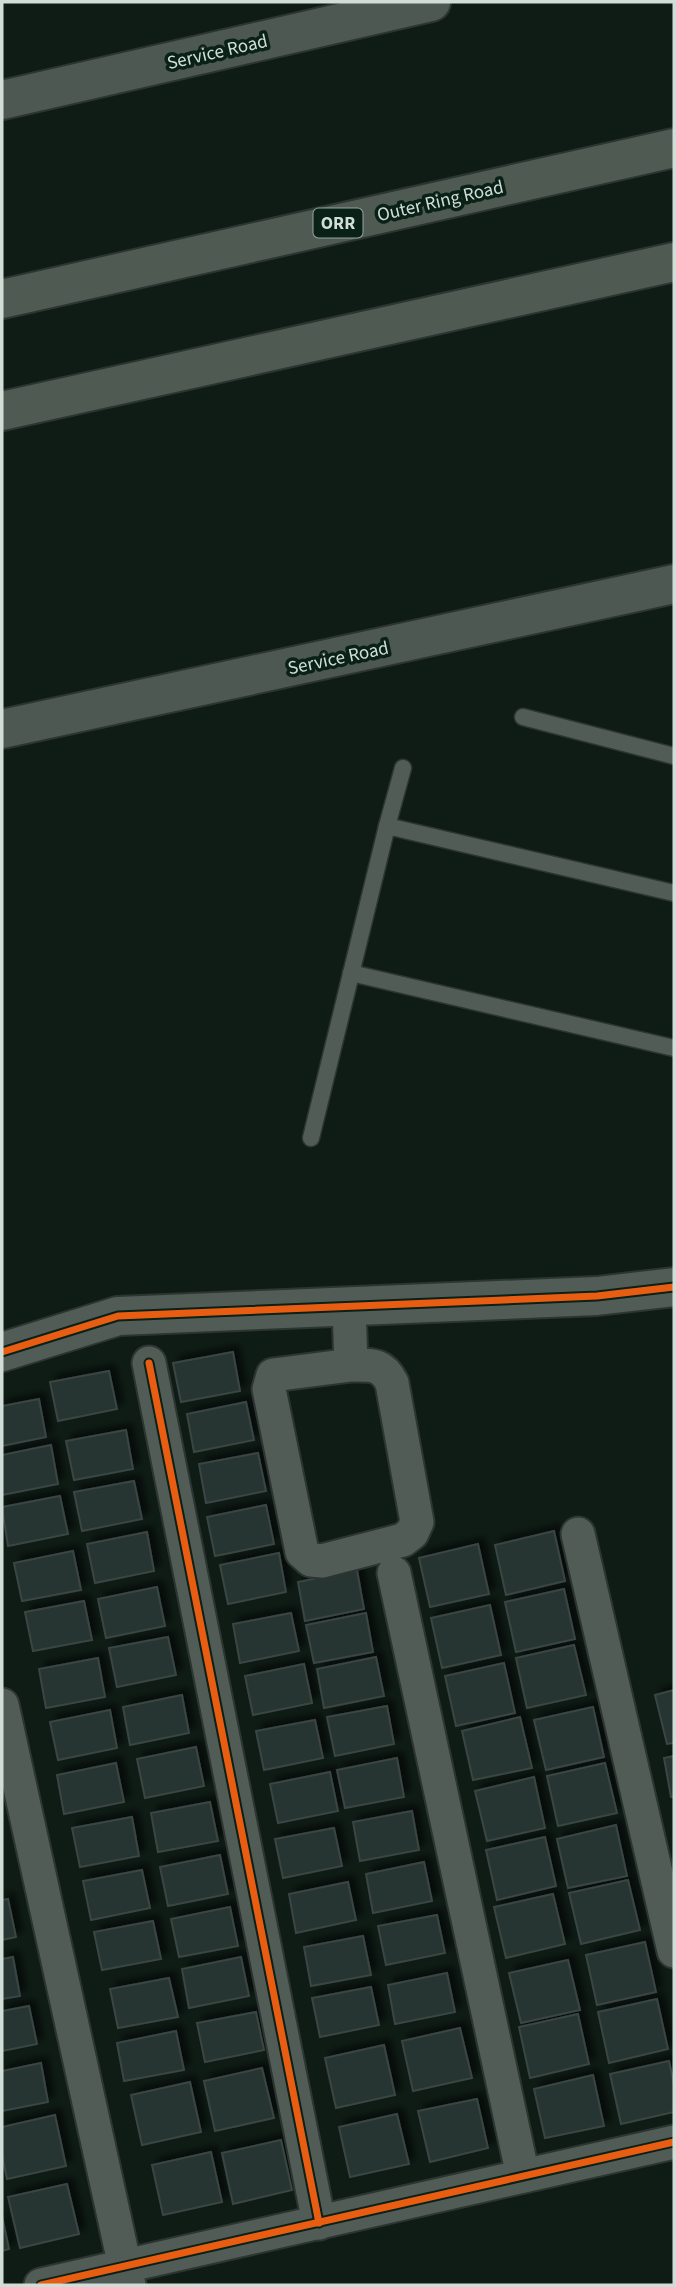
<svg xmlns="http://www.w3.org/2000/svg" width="676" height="2287" font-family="'Source Sans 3',sans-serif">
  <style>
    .building { fill: #273531; stroke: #3a4543; stroke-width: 2; filter: url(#shadow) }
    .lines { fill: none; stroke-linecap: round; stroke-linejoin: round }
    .service-casing { stroke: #2c3531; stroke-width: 19 }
    .minor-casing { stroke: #2c3531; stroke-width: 37 }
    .tertiary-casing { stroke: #2c3531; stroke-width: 42 }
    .secondary-casing { stroke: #2c3531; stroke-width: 42 }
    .motorway-casing { stroke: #2c3531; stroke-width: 42 }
    .service { stroke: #525c57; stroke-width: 16 }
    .minor { stroke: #525c57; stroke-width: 33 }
    .tertiary { stroke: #525c57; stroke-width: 38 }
    .secondary { stroke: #4e5852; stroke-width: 38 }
    .motorway { stroke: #4f5b52; stroke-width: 38 }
    .cycleway-casing { stroke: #0a2117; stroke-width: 11 }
    .cycleway { stroke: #e95d12; stroke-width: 7 }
    .labels { text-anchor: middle; stroke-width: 7; stroke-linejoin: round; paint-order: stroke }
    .shield { fill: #0a2117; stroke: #95a59d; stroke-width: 2 }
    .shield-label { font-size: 18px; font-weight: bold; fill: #d1ded7 }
    .street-label { font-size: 19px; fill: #d1ded7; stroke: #0a2117 }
  </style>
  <defs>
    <filter id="shadow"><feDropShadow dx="6" dy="-6" stdDeviation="3.5" flood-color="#0009"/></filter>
  </defs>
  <rect width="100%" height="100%" fill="#0f1c16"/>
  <!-- building -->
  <g class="building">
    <path d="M233,1352L240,1391L181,1402L173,1363Z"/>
    <path d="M109,1371L117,1409L58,1421L50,1382Z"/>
    <path d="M39,1399L46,1437L2,1446V1406Z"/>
    <path d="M246,1402L254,1440L194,1452L187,1414Z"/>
    <path d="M126,1430L133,1469L74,1480L66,1441Z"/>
    <path d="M51,1445L58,1484L2,1495V1455Z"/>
    <path d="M258,1453L266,1491L206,1503L199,1464Z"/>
    <path d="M134,1481L142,1519L82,1531L74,1492Z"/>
    <path d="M60,1496L68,1534L8,1546L2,1507Z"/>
    <path d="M266,1505L274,1544L215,1556L207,1517Z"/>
    <path d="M554,1531L565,1581L506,1595L495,1545Z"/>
    <path d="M147,1532L154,1571L95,1583L87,1544Z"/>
    <path d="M478,1544L489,1594L430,1607L419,1558Z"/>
    <path d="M73,1551L81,1590L22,1601L14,1563Z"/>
    <path d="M279,1553L286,1592L228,1604L220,1565Z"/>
    <path d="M357,1570L364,1609L305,1621L298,1582Z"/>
    <path d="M157,1587L165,1626L106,1638L98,1599Z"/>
    <path d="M564,1589L575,1639L516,1652L505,1602Z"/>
    <path d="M84,1601L92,1640L33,1651L25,1612Z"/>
    <path d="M490,1605L501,1655L442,1668L431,1618Z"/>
    <path d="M291,1613L299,1651L240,1663L233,1624Z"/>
    <path d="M366,1613L373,1652L314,1663L306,1625Z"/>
    <path d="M168,1637L176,1675L117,1687L109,1648Z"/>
    <path d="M574,1645L586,1695L527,1708L516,1658Z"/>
    <path d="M376,1657L384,1696L324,1708L317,1669Z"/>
    <path d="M98,1658L105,1697L46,1708L39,1669Z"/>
    <path d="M504,1663L515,1713L456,1726L445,1676Z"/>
    <path d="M304,1664L312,1703L253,1715L245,1676Z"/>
    <path d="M674,1690V1743L667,1744L655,1695Z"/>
    <path d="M182,1695L189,1733L130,1745L123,1707Z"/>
    <path d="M387,1706L394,1744L335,1756L327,1717Z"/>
    <path d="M593,1707L604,1757L546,1770L534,1720Z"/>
    <path d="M110,1710L117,1748L58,1760L50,1722Z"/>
    <path d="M520,1717L532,1768L473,1780L462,1731Z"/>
    <path d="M315,1720L323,1758L264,1770L256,1731Z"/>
    <path d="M196,1747L204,1786L145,1798L137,1759Z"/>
    <path d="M674,1756V1797H671L664,1758Z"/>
    <path d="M397,1758L404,1797L345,1808L337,1770Z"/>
    <path d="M116,1763L124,1802L64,1814L57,1775Z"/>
    <path d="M605,1763L617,1813L558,1826L547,1776Z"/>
    <path d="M330,1772L338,1811L278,1823L270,1784Z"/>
    <path d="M534,1777L545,1828L487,1841L475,1791Z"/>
    <path d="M210,1802L218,1841L158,1852L151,1813Z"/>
    <path d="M412,1811L419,1850L360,1861L353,1822Z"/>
    <path d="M132,1817L139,1856L80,1867L72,1828Z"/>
    <path d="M616,1825L627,1876L568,1888L557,1839Z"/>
    <path d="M334,1828L342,1866L283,1878L275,1839Z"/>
    <path d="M545,1837L556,1886L497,1900L486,1850Z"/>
    <path d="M220,1855L228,1894L168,1906L160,1867Z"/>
    <path d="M424,1862L432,1901L373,1913L366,1874Z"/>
    <path d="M142,1870L150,1908L91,1920L83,1881Z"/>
    <path d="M628,1880L640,1930L581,1944L569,1893Z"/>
    <path d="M348,1882L356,1920L296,1933L289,1894Z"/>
    <path d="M553,1894L565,1944L506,1958L494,1907Z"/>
    <path d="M8,1899L16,1937L2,1940V1900Z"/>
    <path d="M230,1907L238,1946L179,1957L171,1919Z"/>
    <path d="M437,1915L445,1953L386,1965L378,1926Z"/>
    <path d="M153,1921L161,1959L102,1970L94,1932Z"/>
    <path d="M363,1936L371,1975L311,1986L304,1947Z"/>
    <path d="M645,1942L656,1992L597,2005L586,1955Z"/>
    <path d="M13,1957L20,1996L2,1999V1959Z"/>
    <path d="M241,1957L249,1996L189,2008L182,1969Z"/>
    <path d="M568,1960L580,2010L521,2023L509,1973Z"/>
    <path d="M447,1973L455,2012L395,2024L388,1985Z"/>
    <path d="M169,1978L178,2017L118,2028L110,1989Z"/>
    <path d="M371,1987L379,2025L320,2037L312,1998Z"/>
    <path d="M657,1999L668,2049L609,2063L598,2012Z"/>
    <path d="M29,2006L37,2044L2,2051V2011Z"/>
    <path d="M256,2012L264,2050L205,2062L197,2023Z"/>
    <path d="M578,2014L589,2064L530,2078L519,2027Z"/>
    <path d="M460,2028L472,2078L413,2091L402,2041Z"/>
    <path d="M176,2031L184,2070L124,2081L117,2043Z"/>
    <path d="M384,2045L395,2095L336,2108L325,2058Z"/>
    <path d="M669,2061L674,2085V2112L621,2124L610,2074Z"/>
    <path d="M41,2063L48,2102L2,2111V2071Z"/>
    <path d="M262,2068L274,2118L215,2131L204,2081Z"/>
    <path d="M593,2075L604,2126L545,2138L534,2089Z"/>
    <path d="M190,2082L201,2132L142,2145L131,2095Z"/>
    <path d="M477,2099L488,2148L430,2162L418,2111Z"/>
    <path d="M397,2114L409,2164L350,2177L339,2127Z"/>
    <path d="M55,2115L66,2166L7,2179L2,2155V2127Z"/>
    <path d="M281,2140L292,2190L233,2204L222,2153Z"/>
    <path d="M211,2152L222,2202L163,2215L152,2165Z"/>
    <path d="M67,2184L79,2234L20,2248L8,2197Z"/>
    <path d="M2,2216L9,2249L2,2251Z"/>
  </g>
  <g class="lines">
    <!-- service casing -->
    <g class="service-casing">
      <g id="service">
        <path d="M523,717L674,756"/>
        <path d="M387,826L674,893"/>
        <path d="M351,973L674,1048"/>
        <path d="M311,1138L387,826L403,768"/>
      </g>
    </g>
    <!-- minor casing -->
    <g class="minor-casing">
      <g id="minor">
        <path d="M349,1307L351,1365C371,1365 382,1363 392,1383L417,1522L412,1533L403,1540L322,1561L311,1560L302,1552L269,1389L273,1375L351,1365"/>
        <path d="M149,1363L319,2223"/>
        <path d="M578,1534L674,1951"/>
        <path d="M394,1573L523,2176"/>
        <path d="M2,1705L129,2285"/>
        <path d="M41,2285L674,2142"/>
      </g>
    </g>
    <!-- tertiary casing -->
    <g class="tertiary-casing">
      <path id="tertiary" d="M2,1352L118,1316L597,1296L674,1287"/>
    </g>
    <!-- secondary casing -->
    <g class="secondary-casing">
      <g id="secondary">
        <path d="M2,100L431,2"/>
        <path d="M2,729L674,584"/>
      </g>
    </g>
    <!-- motorway casing -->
    <g class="motorway-casing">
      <g id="motorway">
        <path d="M2,299L674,148"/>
        <path d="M2,411L674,262"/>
      </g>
    </g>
    <!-- service -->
    <use href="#service" class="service"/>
    <!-- minor -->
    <use href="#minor" class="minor"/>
    <!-- tertiary -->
    <use href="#tertiary" class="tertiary"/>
    <!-- secondary -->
    <use href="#secondary" class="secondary"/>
    <!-- motorway -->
    <use href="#motorway" class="motorway"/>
    <!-- cycleway casing -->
    <g class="cycleway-casing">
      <g id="cycleway">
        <path d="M2,1352L118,1316L597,1296L674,1287"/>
        <path d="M149,1363L319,2223"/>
        <path d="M41,2285L674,2142"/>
      </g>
    </g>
    <!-- cycleway -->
    <use href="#cycleway" class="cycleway"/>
  </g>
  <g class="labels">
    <!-- shield labels -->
    <rect class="shield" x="313.5" y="208.5" width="49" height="29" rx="5"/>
    <g class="shield-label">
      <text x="338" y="229">ORR</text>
    </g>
    <!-- street labels -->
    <g class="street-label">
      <text transform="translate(217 51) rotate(-13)" y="7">Service Road</text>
      <text transform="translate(440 200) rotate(-13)" y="7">Outer Ring Road</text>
      <text transform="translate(338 657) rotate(-12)" y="7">Service Road</text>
    </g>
  </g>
  <!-- border -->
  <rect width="676" height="2287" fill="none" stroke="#d1ded7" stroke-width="7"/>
</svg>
